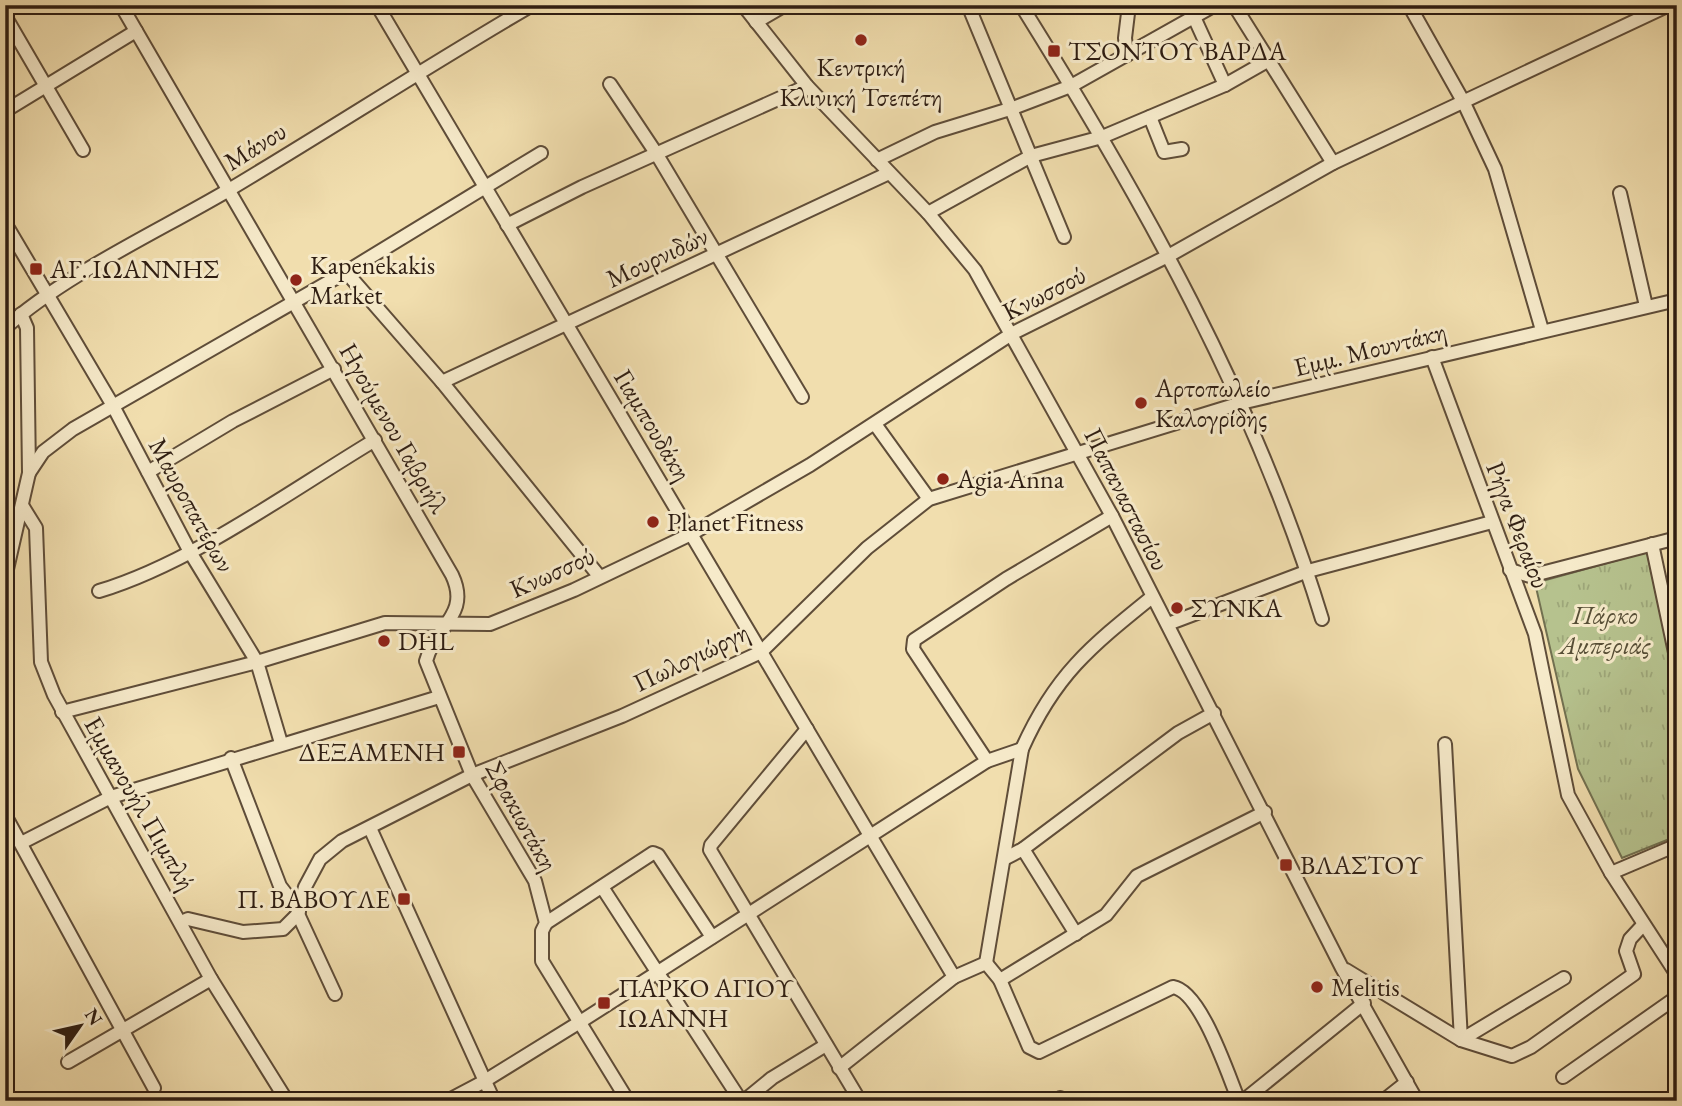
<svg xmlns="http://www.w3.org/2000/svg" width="1682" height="1106" font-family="'EB Garamond',serif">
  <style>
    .grass { fill: url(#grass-tufts); stroke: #727050; stroke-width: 2 }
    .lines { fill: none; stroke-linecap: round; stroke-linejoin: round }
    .minor-casing { stroke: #5f4d39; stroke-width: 16 }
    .minor { stroke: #f6eaca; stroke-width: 12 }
    .poi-dot { fill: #8f2418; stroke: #f6eaca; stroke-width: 2.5 }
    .labels { text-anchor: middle; stroke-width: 6; stroke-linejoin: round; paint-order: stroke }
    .poi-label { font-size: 26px; fill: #2e1d12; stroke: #f6eaca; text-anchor: start }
    .street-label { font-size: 26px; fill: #2e1d12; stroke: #f6eaca }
    .park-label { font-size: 26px; font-style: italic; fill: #574f37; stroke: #f6eaca }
  </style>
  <defs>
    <pattern id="grass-tufts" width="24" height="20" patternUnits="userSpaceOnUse" patternTransform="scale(1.75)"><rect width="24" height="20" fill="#b6c28e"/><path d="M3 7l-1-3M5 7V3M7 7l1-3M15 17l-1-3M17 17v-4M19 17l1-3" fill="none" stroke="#9da679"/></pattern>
  </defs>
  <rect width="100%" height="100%" fill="#f1deae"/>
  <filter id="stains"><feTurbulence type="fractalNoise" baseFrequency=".00286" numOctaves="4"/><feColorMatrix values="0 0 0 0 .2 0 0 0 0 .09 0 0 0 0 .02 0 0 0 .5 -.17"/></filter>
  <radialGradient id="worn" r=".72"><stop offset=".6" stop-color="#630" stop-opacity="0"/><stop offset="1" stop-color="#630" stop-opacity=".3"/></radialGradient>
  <!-- grass -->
  <path class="grass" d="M1647,552L1677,691V836L1622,858L1578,769L1535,583Z"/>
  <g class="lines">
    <!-- minor casing -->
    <g class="minor-casing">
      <g id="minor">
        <path d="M121,5L452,575C471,615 435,626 426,661L472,775L535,881L546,923L542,931V961L628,1101"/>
        <path d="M377,5L954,977"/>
        <path d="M743,5L807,86L928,213L975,270L1112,516L1342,968L1417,1101"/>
        <path d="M968,5L1064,237"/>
        <path d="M1021,5C1142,199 1255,399 1322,619"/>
        <path d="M1234,5L1333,163"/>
        <path d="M1409,5L1463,101L1495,169L1542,330"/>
        <path d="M5,16L83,150"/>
        <path d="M1194,17L1225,85"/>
        <path d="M756,22L785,5"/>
        <path d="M1127,55L1125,38L1129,5"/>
        <path d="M610,84L656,153L802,397"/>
        <path d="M5,111L136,31"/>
        <path d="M1150,117L1164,152L1182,149"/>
        <path d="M877,160L935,132L1013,108L1071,86L1215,5"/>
        <path d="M1620,193L1646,306"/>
        <path d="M928,213L1031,156L1102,137L1225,85L1269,60"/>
        <path d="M5,223L112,404L190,552L257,662L281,743"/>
        <path d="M507,225L582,187L807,86"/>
        <path d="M346,272L442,382L599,576"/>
        <path d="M5,328C64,275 157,232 227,191C329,130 429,65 532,5"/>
        <path d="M1432,357L1535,634L1568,795L1611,873L1677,975"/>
        <path d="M442,382L889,173"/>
        <path d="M875,424L929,499"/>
        <path d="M148,472L233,421L334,369"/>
        <path d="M29,473L43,452L73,429L346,272L541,153"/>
        <path d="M23,507L36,528L41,662L54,695L211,979L287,1101"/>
        <path d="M1652,544L1677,662"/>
        <path d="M1510,570L1530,576L1677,538"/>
        <path d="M5,578L29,473L27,328L21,314"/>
        <path d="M99,591C192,563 290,491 375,440"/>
        <path d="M1168,624L1308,571L1492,522"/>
        <path d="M62,712L257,662L385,623L490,624L574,590L691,534L810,465L1013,333L1170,255L1333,163L1669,5"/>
        <path d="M807,729L711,845L710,850L860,1101"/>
        <path d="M1445,744L1461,1040L1564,978"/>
        <path d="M231,758L280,886L299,911"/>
        <path d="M987,761L913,649L914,640L1006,579L1112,516"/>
        <path d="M5,815L154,1088"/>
        <path d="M370,828L494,1101"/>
        <path d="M21,843L111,797L439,697"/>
        <path d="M1023,849L1076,934"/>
        <path d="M1004,859L1023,849L1178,733L1214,713"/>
        <path d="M1611,873L1677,845"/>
        <path d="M602,887L741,1101"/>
        <path d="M298,914L335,994"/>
        <path d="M181,922L188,919L243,932L283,929L298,914L305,887L320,859L342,841L472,775L622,716L761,652L867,548L929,499L1241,403L1677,300"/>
        <path d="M546,923L653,853L658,855L712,937"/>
        <path d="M986,963L1022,749C1055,675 1090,647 1152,597"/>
        <path d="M986,963L1000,980L1029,1047L1039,1052L1173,987C1201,991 1228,1075 1239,1101"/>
        <path d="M1346,970L1461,1040L1512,1056L1531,1047L1634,974L1626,951L1630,939L1643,925"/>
        <path d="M1000,980L1106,915L1137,876L1265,812"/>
        <path d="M68,1062L211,979"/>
        <path d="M839,1068L954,977L986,963"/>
        <path d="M1563,1077L1677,997"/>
        <path d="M1060,1098L1061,1101"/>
        <path d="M447,1101L483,1082L580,1022L987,761L1022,749"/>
        <path d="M744,1101L772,1078L826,1045"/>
        <path d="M1243,1101L1364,1003"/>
        <path d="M1383,1101L1407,1082"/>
      </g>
    </g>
    <!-- minor -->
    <use href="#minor" class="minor"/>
  </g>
  <!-- markers -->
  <g class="poi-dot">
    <circle cx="861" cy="40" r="7"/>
    <rect x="1047" y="44" width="14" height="14" rx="3.5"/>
    <rect x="29" y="262" width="14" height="14" rx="3.5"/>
    <circle cx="296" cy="280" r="7"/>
    <circle cx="1141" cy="403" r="7"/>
    <circle cx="943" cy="479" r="7"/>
    <circle cx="653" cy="522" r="7"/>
    <circle cx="1177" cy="608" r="7"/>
    <circle cx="384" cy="641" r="7"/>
    <rect x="452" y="745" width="14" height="14" rx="3.5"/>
    <rect x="1279" y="858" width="14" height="14" rx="3.5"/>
    <rect x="397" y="892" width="14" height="14" rx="3.5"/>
    <circle cx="1317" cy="987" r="7"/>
    <rect x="597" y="996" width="14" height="14" rx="3.5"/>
  </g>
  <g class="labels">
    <!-- poi labels -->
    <g class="poi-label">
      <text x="1068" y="60">ΤΣΟΝΤΟΥ ΒΑΡΔΑ</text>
      <text x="861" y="76" text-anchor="middle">Κεντρική<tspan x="861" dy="30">Κλινική Τσεπέτη</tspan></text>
      <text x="310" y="274">Kapenekakis<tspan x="310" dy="30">Market</tspan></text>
      <text x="50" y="278">ΑΓ. ΙΩΑΝΝΗΣ</text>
      <text x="1155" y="397">Αρτοπωλείο<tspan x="1155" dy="30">Καλογρίδης</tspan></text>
      <text x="957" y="488">Agia Anna</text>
      <text x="667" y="531">Planet Fitness</text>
      <text x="1191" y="617">ΣΥΝΚΑ</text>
      <text x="398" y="650">DHL</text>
      <text x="445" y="761" text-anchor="end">ΔΕΞΑΜΕΝΗ</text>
      <text x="1300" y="874">ΒΛΑΣΤΟΥ</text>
      <text x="390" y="908" text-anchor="end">Π. ΒΑΒΟΥΛΕ</text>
      <text x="1331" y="996">Melitis</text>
      <text x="618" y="997">ΠΑΡΚΟ ΑΓΙΟΥ<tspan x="618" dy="30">ΙΩΑΝΝΗ</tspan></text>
    </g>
    <!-- street labels -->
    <g class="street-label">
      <text transform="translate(255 146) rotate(-32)" y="9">Μάνου</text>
      <text transform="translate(657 257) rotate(-25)" y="9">Μουρνιδών</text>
      <text transform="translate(1044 293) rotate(-27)" y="9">Κνωσσού</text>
      <text transform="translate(1370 349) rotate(-14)" y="9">Εμμ. Μουντάκη</text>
      <text transform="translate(653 425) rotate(59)" y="9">Γιαμπουδάκη</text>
      <text transform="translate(394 428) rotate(60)" y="9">Ηγούμενου Γαβριήλ</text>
      <text transform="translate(1127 499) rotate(63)" y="9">Παπαναστασίου</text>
      <text transform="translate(192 505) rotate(61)" y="9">Μαυροπατέρων</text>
      <text transform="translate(1518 525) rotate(69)" y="9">Ρήγα Φεραίου</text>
      <text transform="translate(552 572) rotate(-24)" y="9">Κνωσσού</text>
      <text transform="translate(691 657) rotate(-26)" y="9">Πωλογιώργη</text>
      <text transform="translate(140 803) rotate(60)" y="9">Εµµανουήλ Πιµπλή</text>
      <text transform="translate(522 816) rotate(61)" y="9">Σφακιωτάκη</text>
    </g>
    <!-- park labels -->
    <g class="park-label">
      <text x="1605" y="624">Πάρκο<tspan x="1605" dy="30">Αμπεριάς</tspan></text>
    </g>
  </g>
  <!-- margin -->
  <rect width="1682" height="1106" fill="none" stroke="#f1deae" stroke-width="28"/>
  <rect x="7" y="7" width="1668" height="1092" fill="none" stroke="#2e1d12" stroke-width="3.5"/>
  <rect x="14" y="14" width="1654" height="1078" fill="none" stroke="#2e1d12" stroke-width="2"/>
  <!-- north arrow -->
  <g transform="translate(80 1026) rotate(56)" stroke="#f6eaca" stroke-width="5" paint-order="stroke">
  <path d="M0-5L12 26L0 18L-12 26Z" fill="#2e1d12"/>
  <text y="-10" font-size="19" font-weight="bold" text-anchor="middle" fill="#2e1d12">N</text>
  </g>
  <rect width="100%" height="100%" filter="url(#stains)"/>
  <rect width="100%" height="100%" fill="url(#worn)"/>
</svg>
